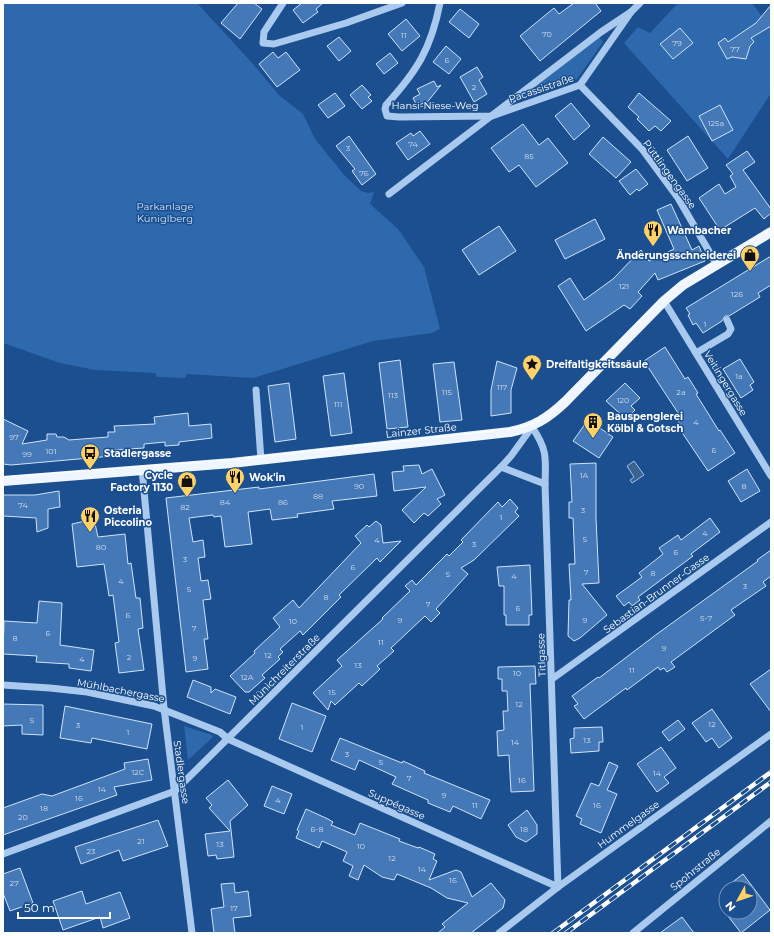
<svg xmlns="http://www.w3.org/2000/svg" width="774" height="936" font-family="Montserrat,sans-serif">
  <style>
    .green { fill: #2e69ad }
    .water { fill: #3c6290; stroke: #9cc4f0 }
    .building { fill: #4478b7; stroke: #cfe3fa }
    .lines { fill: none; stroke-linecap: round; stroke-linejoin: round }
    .minor { stroke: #a9c9ee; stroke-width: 7 }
    .major { stroke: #f0f6ff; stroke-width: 10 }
    .tram { stroke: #fff; stroke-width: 1 }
    .rail-casing { stroke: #fff; stroke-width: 4.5 }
    .rail { stroke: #1b4f8f; stroke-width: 3; stroke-dasharray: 9; stroke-linecap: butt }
    .labels { text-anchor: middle; stroke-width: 3; stroke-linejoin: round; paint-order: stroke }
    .number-label { font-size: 8px; fill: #d0dded }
    .street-label { font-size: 10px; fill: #fff; stroke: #1b4f8f }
    .park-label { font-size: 10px; fill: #cfe3fa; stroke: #1b4f8f }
    .poi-label { font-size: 10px; font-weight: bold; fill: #fff; stroke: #1b4f8f; text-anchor: start }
  </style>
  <rect width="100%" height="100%" fill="#1b4f8f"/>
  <!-- green -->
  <g class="green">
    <path d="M3,3H197L253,64L280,96L303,114L315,139L345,176L361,191L368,193L374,192L370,204L398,229L424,267L440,329L432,333L373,341L253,378L187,374L185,378L157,377L155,373L95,370L60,363L3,343Z"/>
    <path d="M678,3H752L771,29V93L728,159L624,43L638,27L650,33Z"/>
    <path d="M598,38H600L603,42L577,79L539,91L537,90L535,86Z"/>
    <path d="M184,726L212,735L213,737L188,760Z"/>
  </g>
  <!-- water -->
  <path class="water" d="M634,461L644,475L632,483L630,480L634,477L627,466Z"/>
  <!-- building -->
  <g class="building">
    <path d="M238,3H254L262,9L240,39L221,23Z"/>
    <path d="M302,3H323L316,9L318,12L303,23L293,10Z"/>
    <path d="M574,3H595L601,11L540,61L520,36L554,8L559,14Z"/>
    <path d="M771,5V26L751,38L754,42L750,46L746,59L732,57L727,59L718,43L725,38L728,42L756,23Z"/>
    <path d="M460,9L479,24L469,38L449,22Z"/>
    <path d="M406,19L420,36L402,51L388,34Z"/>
    <path d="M680,28L693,43L673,59L660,44Z"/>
    <path d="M339,37L351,51L339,61L327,46Z"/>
    <path d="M446,46L461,59L449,74L433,62Z"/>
    <path d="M273,52L278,58L286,52L300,70L277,87L259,64Z"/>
    <path d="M390,53L398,63L384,74L376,64Z"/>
    <path d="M477,67L483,77L479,80L487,94L474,102L460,77Z"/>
    <path d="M434,81L437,87L441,85L425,105L424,103L417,106L413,98L420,94L417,89Z"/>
    <path d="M362,85L371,95L368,97L372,101L362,109L350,95Z"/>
    <path d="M335,93L345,106L328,118L318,105Z"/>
    <path d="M639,93L671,121L661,131L655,126L649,131L637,119L639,117L628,107Z"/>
    <path d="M571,103L590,126L574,140L555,116Z"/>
    <path d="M720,105L733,130L712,141L699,116Z"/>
    <path d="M523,124L539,145L548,138L568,163L536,187L519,165L509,172L491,148Z"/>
    <path d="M420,131L430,144L408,160L396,143L411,133L413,136Z"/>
    <path d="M349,136L376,174L362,185L352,171L355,169L336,146Z"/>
    <path d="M688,136L708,168L687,181L667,150Z"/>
    <path d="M603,137L631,162L616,178L589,154Z"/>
    <path d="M747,151L755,162L743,170L771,209V213L764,219L755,208L720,230L699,198L719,184L725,194L736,187L730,176L733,174L726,165Z"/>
    <path d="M636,169L648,184L639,191L637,189L630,195L619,181Z"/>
    <path d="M671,204L692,250L699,246L705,261L658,280L655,273L638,292L642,296L630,309L624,305L586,331L558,286L570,278L584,300L613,279L641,250L649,261L674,249L657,210Z"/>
    <path d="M595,219L605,239L565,259L555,240Z"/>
    <path d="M499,226L516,251L479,275L462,250Z"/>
    <path d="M771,256V285L758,293L760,297L729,316H725L722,321L703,333L696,323L693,325L688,315L690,314L686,308Z"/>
    <path d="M665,347L685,379L688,377L698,393L696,394L719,431L720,430L735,453L708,471L679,428L682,427L676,418L680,416L644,361Z"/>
    <path d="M740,359L754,382L750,385L753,390L741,398L723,369Z"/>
    <path d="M400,360L408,427L387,429L379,363Z"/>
    <path d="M497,361L517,368L511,390V413L491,416V390Z"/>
    <path d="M454,362L462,420L440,422L433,364Z"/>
    <path d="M344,373L352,433L331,436L323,376Z"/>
    <path d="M289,383L296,439L275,442L268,386Z"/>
    <path d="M625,383L640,398L631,406L635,410L626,419L606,401Z"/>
    <path d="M188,413L189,426L211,424L212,438L179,442V445L165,446V442L144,444V448L114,450L112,456L11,465L3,464V419L28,431L22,444L47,440V434H56L57,437H64L69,440L108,437V432H115L114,426L155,424L154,417Z"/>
    <path d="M588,420L613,437L599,458L573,441Z"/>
    <path d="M596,463V518L599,583L582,584L607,615L580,638L574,641L568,636L569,600H571L569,564H575L573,518H569V502H572L570,464Z"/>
    <path d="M419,465L422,474L432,469L445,495L437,499L441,504L428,516L424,513L414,523L402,510L426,487L394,491L392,472L404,471L403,466Z"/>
    <path d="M747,469L760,491L741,502L728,481Z"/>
    <path d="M374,474L377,496L332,501L334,509L297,514L298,517L272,520L270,509L248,512L252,544L225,547L221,516L214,517L213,515L189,518L193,542L203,540L205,557L198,558L201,581L208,580L211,599L203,600L208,639H204L208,669L186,672L166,498L259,487V489Z"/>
    <path d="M59,491L60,507L48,509V528L37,532L36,518L3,516V495H35Z"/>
    <path d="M510,499L518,508L515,512L519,516L474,560L461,568L468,574L436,609L440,613L431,622L425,616L391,648L394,651L377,666L380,669L362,686L359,683L335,705L331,701L328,710L313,693L342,666L337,660L383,619L382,618L410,591L405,586L412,580L416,585L447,554L449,556L463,542L461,540L498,502L502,507Z"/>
    <path d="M710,518L720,532L691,554L693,556L638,597L640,600L632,606L629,602L624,606L616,596L642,577L639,573L663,554L659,548L678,535L681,540Z"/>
    <path d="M94,519L98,537L125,534L128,564L131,563L136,598H140L143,628L138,629L144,670L119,673L115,643L119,642L113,595L109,596L104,564L77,567L72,524Z"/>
    <path d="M376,521L381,525L383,543L401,541L380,562L377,558L339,595L341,597L303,635L300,631L280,649L283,652L278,657L280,659L262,675L265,678L249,692H245L230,676L255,653L254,651L280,627L273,618L293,600L299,608L361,543L355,536L367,525L369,527Z"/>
    <path d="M771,550V576L763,582L766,586L731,610L735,615L671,662L675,667L667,672L664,668L660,670L658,667L627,690L626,688L584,719L574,706L578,704L572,696L598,677L599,678L657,634L758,561L757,560Z"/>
    <path d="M530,565L532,615H529V625H506V615H504V586H499L497,567Z"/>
    <path d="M39,601L62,603L60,645L94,650L91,671L69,668V664L36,662L37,656L3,654L4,621L37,623Z"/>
    <path d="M535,666L536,684H530L534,791L511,792L509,755L498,756L497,731L504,730L503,711H508L507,691H502V679H498V667Z"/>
    <path d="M771,669V712L750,684Z"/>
    <path d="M193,680L211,687V693L215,689L236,697L230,714L187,697Z"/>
    <path d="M292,703L326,716L312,752L279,739Z"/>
    <path d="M3,704L43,705V735L22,734V725L3,726Z"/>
    <path d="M65,706L152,724L147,749L92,738L91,743L60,738Z"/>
    <path d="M712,709L732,738L719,748L712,738L706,742L692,723Z"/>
    <path d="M678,720L685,729L669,741L662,732Z"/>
    <path d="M602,727L603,742H599V751L571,753L570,739L574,738V728Z"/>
    <path d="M340,738L402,763L403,761L425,771L424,773L490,800L481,819L453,806L450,812L428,803V800L392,784L396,777L359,760L355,770L331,760Z"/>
    <path d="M661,747L676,768L664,777L669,783L657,792L637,764Z"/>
    <path d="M148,759L152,780L114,787L117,795L3,835V808L42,794L52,796L125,769L124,763Z"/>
    <path d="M609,762L618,766L607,790L617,794L601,833L580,824L582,819L576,816L591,783L599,786Z"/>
    <path d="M228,780L248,805L230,821L234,857L217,859L216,855L208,856L205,834L230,831L209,808L212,805L206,798Z"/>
    <path d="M272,786L292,794L284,814L264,806Z"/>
    <path d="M306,809L328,819L333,822L331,825L355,835L360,823L400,839L399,841L418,848L419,847L435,854L433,859L437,861L429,880L456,870L461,872L472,897L491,883L505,900L503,908L471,933H438L445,927L442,924L468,903L447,898L431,888L397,874L394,880L382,877L364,865L358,880L349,876L353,866L343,861L347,852L322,841L319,848L296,838L299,831L297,830Z"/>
    <path d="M527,810L537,825V834L526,842L516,837L508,825Z"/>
    <path d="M158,820L168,846L123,861L119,850L81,864L75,847Z"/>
    <path d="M20,868L33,903L10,911L3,893V874Z"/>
    <path d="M743,874L770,910L741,933L725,912H750V888H725Z"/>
    <path d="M234,883L235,893L248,891L251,916L233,918L235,933H214L211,909L224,907L221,884Z"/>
    <path d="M82,891L86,904L120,892L130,918L103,928L100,917L63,930L53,901Z"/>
    <path d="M682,917L694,933H660Z"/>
  </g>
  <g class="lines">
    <!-- minor -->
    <g class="minor">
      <path d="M283,3L264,32L263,43L274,44L346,23L402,3"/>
      <path d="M440,3C431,49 417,71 386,105L385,109L387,116L399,117L492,116L580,85L631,12"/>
      <path d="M580,85L642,149L678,198L717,265"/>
      <path d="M389,194L601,32L631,12L640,3"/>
      <path d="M664,301L771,476"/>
      <path d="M696,353L728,334L731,329L727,320"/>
      <path d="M256,390L261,460"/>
      <path d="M501,467L545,484"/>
      <path d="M142,469L164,708L192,933"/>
      <path d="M552,679L771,522"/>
      <path d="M3,685L50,688L87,692L154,706L220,732L228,739L558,887L545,484C546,457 547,449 532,427L511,456L501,467C394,573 288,679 181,785L175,791L3,854"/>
      <path d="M499,933L558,887L771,734"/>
      <path d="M633,933L771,821"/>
    </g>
    <!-- major -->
    <path class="major" d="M3,481L232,463L510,432C534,427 548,418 565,402L664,301L683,285L771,232"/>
    <!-- tram -->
    <g class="tram">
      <path d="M699,280L759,243"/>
      <path d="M3,477L230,460L510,429L532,424L548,415L563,401L659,301L685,281L771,229"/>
    </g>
    <!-- rail casing -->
    <g class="rail-casing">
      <g id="rail">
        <path d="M553,933L771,772"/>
        <path d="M566,933L771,782"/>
      </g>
    </g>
    <!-- rail -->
    <use href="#rail" class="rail"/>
  </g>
  <!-- icons -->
  <defs>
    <g id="restaurant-pin" transform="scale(1)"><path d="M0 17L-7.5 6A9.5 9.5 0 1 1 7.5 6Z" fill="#ffd166" stroke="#1b4f8f"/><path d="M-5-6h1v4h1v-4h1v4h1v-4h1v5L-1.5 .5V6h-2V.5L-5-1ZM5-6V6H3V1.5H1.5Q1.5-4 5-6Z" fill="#111"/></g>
    <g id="shop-pin" transform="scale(1)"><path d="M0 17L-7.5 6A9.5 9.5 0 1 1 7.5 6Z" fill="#ffd166" stroke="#1b4f8f"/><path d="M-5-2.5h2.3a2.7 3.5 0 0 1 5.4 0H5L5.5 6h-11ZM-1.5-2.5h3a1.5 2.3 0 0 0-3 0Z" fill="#111"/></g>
    <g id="sight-pin" transform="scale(1)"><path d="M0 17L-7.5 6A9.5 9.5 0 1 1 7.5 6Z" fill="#ffd166" stroke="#1b4f8f"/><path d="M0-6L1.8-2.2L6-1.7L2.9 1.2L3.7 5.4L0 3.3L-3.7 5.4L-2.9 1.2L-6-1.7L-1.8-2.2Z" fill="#111"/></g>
    <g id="building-pin" transform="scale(1)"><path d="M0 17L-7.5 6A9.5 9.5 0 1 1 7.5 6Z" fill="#ffd166" stroke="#1b4f8f"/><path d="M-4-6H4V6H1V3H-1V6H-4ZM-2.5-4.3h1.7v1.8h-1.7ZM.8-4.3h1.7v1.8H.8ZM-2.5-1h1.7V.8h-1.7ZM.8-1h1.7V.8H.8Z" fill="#111"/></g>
    <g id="bus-pin" transform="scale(1)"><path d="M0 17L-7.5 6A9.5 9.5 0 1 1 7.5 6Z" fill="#ffd166" stroke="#1b4f8f"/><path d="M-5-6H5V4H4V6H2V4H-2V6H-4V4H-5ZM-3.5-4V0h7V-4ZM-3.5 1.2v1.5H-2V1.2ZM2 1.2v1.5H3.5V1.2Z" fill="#111"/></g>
  </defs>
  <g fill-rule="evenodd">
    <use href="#restaurant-pin" x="653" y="230"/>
    <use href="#shop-pin" x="750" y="255"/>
    <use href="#sight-pin" x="532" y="364"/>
    <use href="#building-pin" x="593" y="422"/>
    <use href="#bus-pin" x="90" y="453"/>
    <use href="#restaurant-pin" x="235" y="477"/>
    <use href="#shop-pin" x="187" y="481"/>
    <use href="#restaurant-pin" x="90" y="516"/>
  </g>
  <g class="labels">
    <!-- number labels -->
    <g class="number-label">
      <text x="547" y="37">70</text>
      <text x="404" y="38">11</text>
      <text x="677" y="46">79</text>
      <text x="735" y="52">77</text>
      <text x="447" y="63">6</text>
      <text x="474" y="90">2</text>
      <text x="716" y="126">125a</text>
      <text x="413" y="147">74</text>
      <text x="348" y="151">3</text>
      <text x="529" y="159">85</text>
      <text x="364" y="176">76</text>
      <text x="624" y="289">121</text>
      <text x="737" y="297">126</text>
      <text x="705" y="327">1</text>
      <text x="739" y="379">1a</text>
      <text x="502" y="390">117</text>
      <text x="447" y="395">115</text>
      <text x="681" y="395">2a</text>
      <text x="393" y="398">113</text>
      <text x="623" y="403">120</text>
      <text x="338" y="407">111</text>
      <text x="696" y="425">4</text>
      <text x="14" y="440">97</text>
      <text x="714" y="453">6</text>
      <text x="51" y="454">101</text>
      <text x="27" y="457">99</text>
      <text x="584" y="478">1A</text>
      <text x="359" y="489">90</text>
      <text x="744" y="489">8</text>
      <text x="318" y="499">88</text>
      <text x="225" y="505">84</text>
      <text x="283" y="505">86</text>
      <text x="23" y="508">74</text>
      <text x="185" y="510">82</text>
      <text x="583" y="513">3</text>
      <text x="501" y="520">1</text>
      <text x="705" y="536">4</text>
      <text x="585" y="542">5</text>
      <text x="377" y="543">4</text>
      <text x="474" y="547">3</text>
      <text x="101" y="550">80</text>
      <text x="676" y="555">6</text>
      <text x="185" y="562">3</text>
      <text x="353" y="570">6</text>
      <text x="586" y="575">7</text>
      <text x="653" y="576">8</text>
      <text x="448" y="577">5</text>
      <text x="514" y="579">4</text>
      <text x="121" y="584">4</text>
      <text x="745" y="589">3</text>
      <text x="189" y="592">5</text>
      <text x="326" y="600">8</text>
      <text x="428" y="607">7</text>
      <text x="518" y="611">6</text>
      <text x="128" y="618">6</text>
      <text x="706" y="621">5-7</text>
      <text x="400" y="623">9</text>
      <text x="585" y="623">9</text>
      <text x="293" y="624">10</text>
      <text x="194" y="631">7</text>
      <text x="48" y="636">6</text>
      <text x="15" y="641">8</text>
      <text x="381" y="645">11</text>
      <text x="664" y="651">9</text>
      <text x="268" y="658">12</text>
      <text x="129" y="660">2</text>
      <text x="195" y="661">9</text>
      <text x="82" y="662">4</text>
      <text x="358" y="668">13</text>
      <text x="632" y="673">11</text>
      <text x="517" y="676">10</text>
      <text x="247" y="680">12A</text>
      <text x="332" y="695">15</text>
      <text x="519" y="707">12</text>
      <text x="32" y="723">5</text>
      <text x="712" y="727">12</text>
      <text x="78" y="728">3</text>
      <text x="302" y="730">1</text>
      <text x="128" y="735">1</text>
      <text x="587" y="743">13</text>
      <text x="515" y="745">14</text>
      <text x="347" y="757">3</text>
      <text x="381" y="765">5</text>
      <text x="138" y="775">12C</text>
      <text x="657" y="776">14</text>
      <text x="409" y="781">7</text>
      <text x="522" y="783">16</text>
      <text x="102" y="792">14</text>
      <text x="444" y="798">9</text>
      <text x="79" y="801">16</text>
      <text x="278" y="803">4</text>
      <text x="475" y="808">11</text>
      <text x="597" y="808">16</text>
      <text x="44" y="811">18</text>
      <text x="23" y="820">20</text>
      <text x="317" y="832">6-8</text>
      <text x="524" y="832">18</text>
      <text x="141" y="844">21</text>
      <text x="220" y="847">13</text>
      <text x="361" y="849">10</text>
      <text x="91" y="854">23</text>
      <text x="392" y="861">12</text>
      <text x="422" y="872">14</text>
      <text x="453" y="883">16</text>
      <text x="14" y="886">27</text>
      <text x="234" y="911">17</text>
    </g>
    <!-- street labels -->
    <g class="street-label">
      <text transform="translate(541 88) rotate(-19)" y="4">Pacassistraße</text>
      <text x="435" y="109">Hansi-Niese-Weg</text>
      <text transform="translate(670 174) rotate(54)" y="4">Püttlingengasse</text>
      <text transform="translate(726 383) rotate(59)" y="4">Veitingergasse</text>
      <text transform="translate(421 430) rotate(-6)" y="4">Lainzer Straße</text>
      <text transform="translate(656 593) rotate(-36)" y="4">Sebastian-Brunner-Gasse</text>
      <text transform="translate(541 655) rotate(-92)" y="4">Titlgasse</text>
      <text transform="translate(284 669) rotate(-45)" y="4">Münichreiterstraße</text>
      <text transform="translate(121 690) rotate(11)" y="4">Mühlbachergasse</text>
      <text transform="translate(182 772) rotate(82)" y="4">Stadlergasse</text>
      <text transform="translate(397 804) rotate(24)" y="4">Suppégasse</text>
      <text transform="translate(628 824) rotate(-36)" y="4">Hummelgasse</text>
      <text transform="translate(695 869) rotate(-39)" y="4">Spohrstraße</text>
    </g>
    <!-- park labels -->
    <g class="park-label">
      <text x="165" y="210">Parkanlage<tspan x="165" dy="12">Küniglberg</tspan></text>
    </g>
    <!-- poi labels -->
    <g class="poi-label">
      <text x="667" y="234">Wambacher</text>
      <text x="736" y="259" text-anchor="end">Änderungsschneiderei</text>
      <text x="546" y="368">Dreifaltigkeitssäule</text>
      <text x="607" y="420">Bauspenglerei<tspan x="607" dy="12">Kölbl &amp; Gotsch</tspan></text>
      <text x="104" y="457">Stadlergasse</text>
      <text x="173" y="479" text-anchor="end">Cycle<tspan x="173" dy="12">Factory 1130</tspan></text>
      <text x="249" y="481">Wok'in</text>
      <text x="104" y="514">Osteria<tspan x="104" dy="12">Piccolino</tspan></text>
    </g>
  </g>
  <!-- border -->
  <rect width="774" height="936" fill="none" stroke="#ffffff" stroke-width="8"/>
  <!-- north arrow -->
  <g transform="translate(738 900) rotate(230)"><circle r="19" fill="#1b4f8f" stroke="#7695bc"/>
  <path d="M0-3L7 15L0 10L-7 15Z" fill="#ffd166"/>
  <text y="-6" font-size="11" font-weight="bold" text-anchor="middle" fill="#ffffff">N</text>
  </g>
  <!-- scale -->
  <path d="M18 912v6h92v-6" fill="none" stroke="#ffffff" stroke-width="2"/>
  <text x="24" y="912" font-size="12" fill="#ffffff" stroke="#1b4f8f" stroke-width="3" paint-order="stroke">50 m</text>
</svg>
